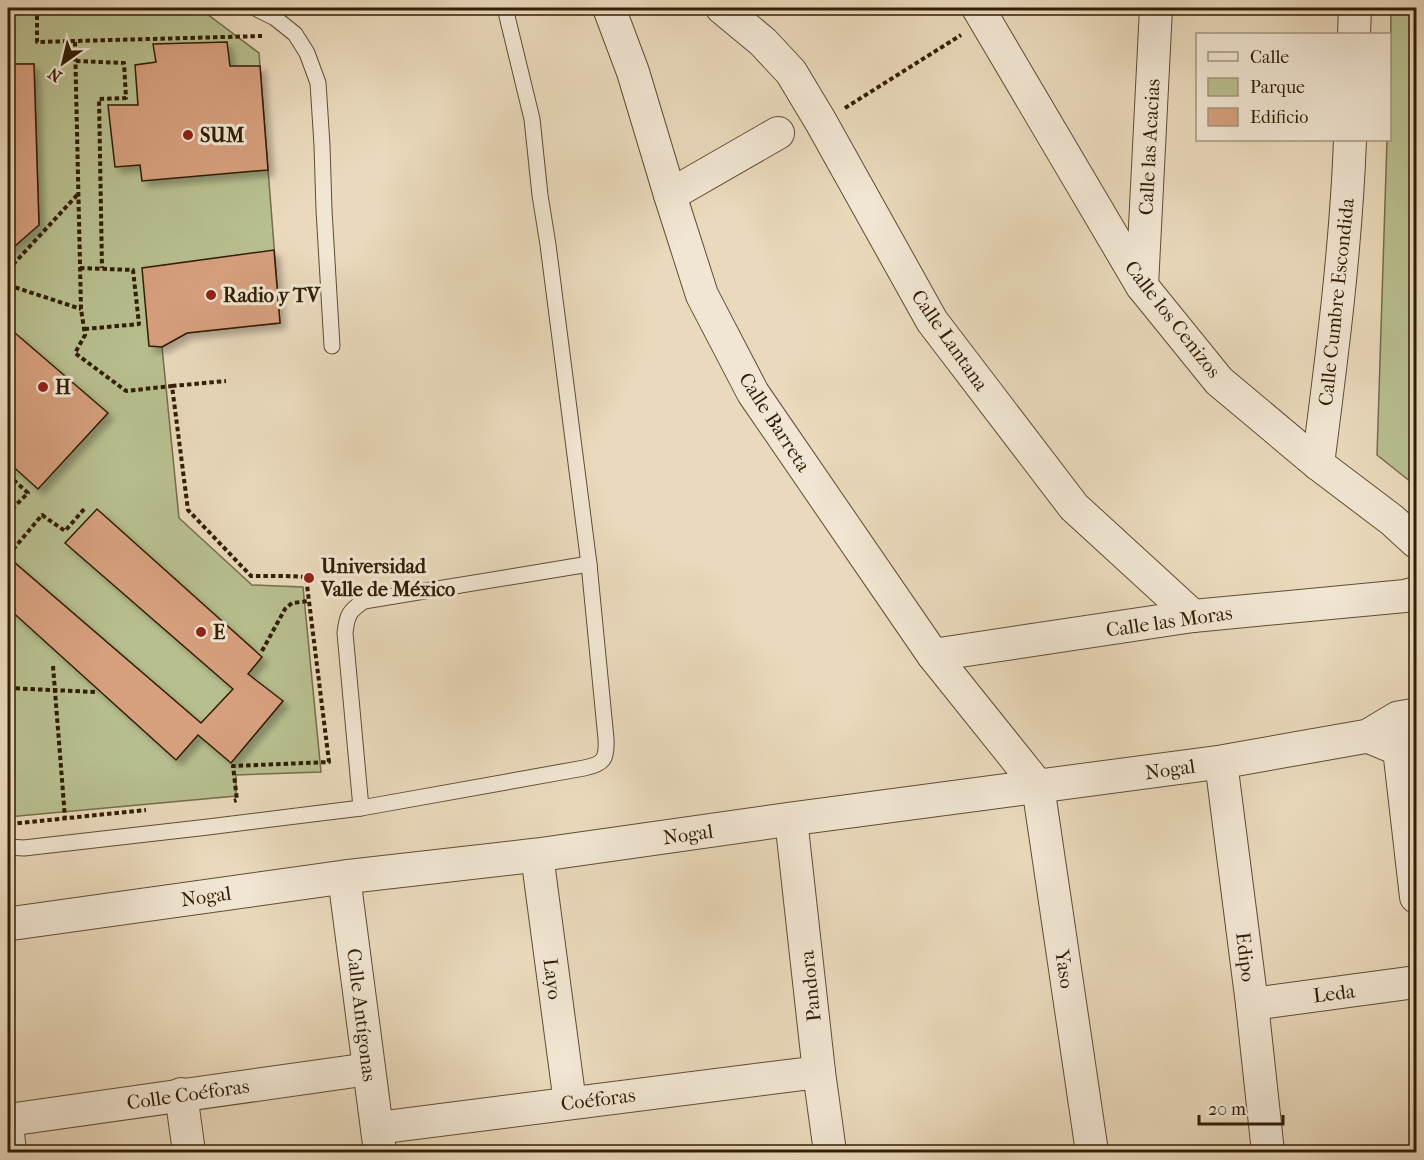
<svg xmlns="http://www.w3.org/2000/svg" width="1424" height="1160" font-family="'IM FELL French Canon',serif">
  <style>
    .green { fill: #b8bf8f; stroke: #746e4a; stroke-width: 1.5 }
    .building { fill: #d69f7d; stroke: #311e04; stroke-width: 1.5; filter: url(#shadow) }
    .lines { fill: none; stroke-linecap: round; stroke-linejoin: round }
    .service-casing { stroke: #5f4d32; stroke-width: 17 }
    .minor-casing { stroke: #5f4d32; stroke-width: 34 }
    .tertiary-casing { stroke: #5f4d32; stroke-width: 35 }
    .path { stroke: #311e04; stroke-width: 4; stroke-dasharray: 4.5 3; stroke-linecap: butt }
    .service { stroke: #f1e6d3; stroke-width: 15 }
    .minor { stroke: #f1e6d3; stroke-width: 32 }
    .tertiary { stroke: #f1e6d3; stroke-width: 33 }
    .poi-dot { fill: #8f2418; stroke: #f1e6d3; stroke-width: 2 }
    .labels { text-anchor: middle; stroke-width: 6; stroke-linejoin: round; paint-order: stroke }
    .poi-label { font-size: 20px; font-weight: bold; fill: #311e04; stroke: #f1e6d3; text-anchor: start }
    .street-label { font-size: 20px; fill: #311e04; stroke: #f1e6d3 }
  </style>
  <defs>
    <filter id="shadow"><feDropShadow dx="5.5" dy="5.5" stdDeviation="3" flood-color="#0004"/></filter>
  </defs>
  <rect width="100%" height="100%" fill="#ead9bc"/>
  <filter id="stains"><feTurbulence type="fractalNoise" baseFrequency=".00333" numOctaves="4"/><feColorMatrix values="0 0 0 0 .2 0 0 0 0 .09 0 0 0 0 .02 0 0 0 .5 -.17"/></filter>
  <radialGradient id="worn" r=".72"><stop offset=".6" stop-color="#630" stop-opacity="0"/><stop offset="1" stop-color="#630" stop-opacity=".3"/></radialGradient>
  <!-- green -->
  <g class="green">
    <path d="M8,8H199L259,53L280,323L187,333L162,347L179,518L252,585L303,587L321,772L236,775V796L8,817V252L39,224L34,64H8Z"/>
    <path d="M1391,8H1416V486L1377,455L1387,140H1390Z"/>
  </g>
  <!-- building -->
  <g class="building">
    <path d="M227,42L230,66H260L268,170L142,181L140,165L115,167L108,105H138L135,65L156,62L153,44Z"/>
    <path d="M8,64H34L39,225L8,252Z"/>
    <path d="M274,250L280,323L187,333L162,347L149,346L142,268Z"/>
    <path d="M15,333L108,413L38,489L8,462V341Z"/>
    <path d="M97,509L262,657L248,674L283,701L231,763L198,735L176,760L8,608V557L201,723L233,689L65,543Z"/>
  </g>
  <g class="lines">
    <!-- service casing -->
    <g class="service-casing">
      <g id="service">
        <path d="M255,8L275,18L295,34L307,53L318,83L322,145L324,210L332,346"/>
        <path d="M361,808L345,633C347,615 349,611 364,601L589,564"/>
        <path d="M8,847L24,848L208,827L361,808L584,768C604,764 607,759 606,739L589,564L548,245L540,195L532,119L505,8"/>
      </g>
    </g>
    <!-- minor casing -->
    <g class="minor-casing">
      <g id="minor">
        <path d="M609,8L633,72L670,195L702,295L753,393L933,655L1038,786L1092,1152"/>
        <path d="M722,8L763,42L791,72L821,122L932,321L1074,507L1193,616"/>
        <path d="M978,8L1142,286L1219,381L1318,464L1392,520L1416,542"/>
        <path d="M1354,34L1355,8"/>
        <path d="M670,195L778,133"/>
        <path d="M1142,286L1156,8"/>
        <path d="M1318,464C1332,356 1346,248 1350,140"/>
        <path d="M933,655L1193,616L1405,596L1416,593"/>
        <path d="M1398,722L1399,749L1416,897"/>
        <path d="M1221,762L1252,1004L1268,1152"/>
        <path d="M791,819L819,1072L830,1152"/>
        <path d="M537,855L570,1103"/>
        <path d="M344,877L380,1152"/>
        <path d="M1252,1004L1416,982"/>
        <path d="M181,1094L189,1152"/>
        <path d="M8,1120L369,1069"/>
        <path d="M377,1128L819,1072"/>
        <path d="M8,1133L10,1152"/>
      </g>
    </g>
    <!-- tertiary casing -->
    <g class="tertiary-casing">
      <g id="tertiary">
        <path d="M1368,736L1399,749L1416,747"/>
        <path d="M8,924L344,877L537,855L791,819L1221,762L1368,736L1398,718L1416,715"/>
      </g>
    </g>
    <!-- path -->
    <g class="path">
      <path d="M37,8V42L262,36"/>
      <path d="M75,42L81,309L85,335L75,353L126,391L172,386L188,510L251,576H286L306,577L329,762L233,766L237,800L234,801"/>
      <path d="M76,61L124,63L126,98L99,99L102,268"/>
      <path d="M845,108L961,35"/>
      <path d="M80,268L133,270L139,324L85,329"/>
      <path d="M8,270L78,194"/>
      <path d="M8,285L81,309"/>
      <path d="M172,386L226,381"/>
      <path d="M8,475L28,493L8,513"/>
      <path d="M8,549L11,552L42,515L65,531L85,508"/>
      <path d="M262,651L285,609L292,603L309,601"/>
      <path d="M53,666L65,818"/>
      <path d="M8,688L95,692"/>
      <path d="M10,824L146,810"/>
    </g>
    <!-- service -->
    <use href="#service" class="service"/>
    <!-- minor -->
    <use href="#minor" class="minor"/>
    <!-- tertiary -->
    <use href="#tertiary" class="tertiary"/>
  </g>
  <!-- markers -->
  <g class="poi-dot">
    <circle cx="188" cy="135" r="6"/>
    <circle cx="211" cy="295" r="6"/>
    <circle cx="43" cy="387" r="6"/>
    <circle cx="309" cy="578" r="6"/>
    <circle cx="201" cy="632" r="6"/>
  </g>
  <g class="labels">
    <!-- poi labels -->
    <g class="poi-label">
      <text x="200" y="142">SUM</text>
      <text x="223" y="302">Radio y TV</text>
      <text x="55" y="394">H</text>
      <text x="321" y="573">Universidad<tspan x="321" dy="23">Valle de México</tspan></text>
      <text x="213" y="639">E</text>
    </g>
    <!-- street labels -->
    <g class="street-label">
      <text transform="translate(1149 147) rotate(-87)" y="7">Calle las Acacias</text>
      <text transform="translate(1336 302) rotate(-84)" y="7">Calle Cumbre Escondida</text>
      <text transform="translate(1173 319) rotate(52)" y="7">Calle los Cenizos</text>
      <text transform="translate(950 340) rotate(55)" y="7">Calle Lantana</text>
      <text transform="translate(775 422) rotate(57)" y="7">Calle Barreta</text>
      <text transform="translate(1169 621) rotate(-8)" y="7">Calle las Moras</text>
      <text transform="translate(1170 769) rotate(-8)" y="7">Nogal</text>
      <text transform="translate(688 834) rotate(-8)" y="7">Nogal</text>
      <text transform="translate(206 896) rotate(-8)" y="7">Nogal</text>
      <text transform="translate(1246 957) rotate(83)" y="7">Edipo</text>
      <text transform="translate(1065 969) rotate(82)" y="7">Yaso</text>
      <text transform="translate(553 979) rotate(83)" y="7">Layo</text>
      <text transform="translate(810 986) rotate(-96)" y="7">Pandora</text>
      <text transform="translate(1334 993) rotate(-7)" y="7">Leda</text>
      <text transform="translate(362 1015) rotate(83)" y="7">Calle Antígonas</text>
      <text transform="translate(188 1094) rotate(-8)" y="7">Colle Coéforas</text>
      <text transform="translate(598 1099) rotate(-7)" y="7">Coéforas</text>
    </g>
  </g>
  <!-- margin -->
  <rect width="1424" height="1160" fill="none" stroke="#ead9bc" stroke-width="30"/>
  <rect x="9" y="9" width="1406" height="1142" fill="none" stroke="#311e04" stroke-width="3"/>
  <rect x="15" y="15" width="1394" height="1130" fill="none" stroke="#311e04" stroke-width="1.5"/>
  <!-- legend -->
  <rect x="1196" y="33" width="195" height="108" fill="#f1e6d3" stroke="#a49680" stroke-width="1.5"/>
  <rect x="1208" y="52" width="30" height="9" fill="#f1e6d3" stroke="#a49680" stroke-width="1.5"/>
  <text x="1250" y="63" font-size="18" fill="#311e04">Calle</text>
  <rect x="1208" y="78" width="30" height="18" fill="#b8bf8f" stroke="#a49680" stroke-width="1.5"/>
  <text x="1250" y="93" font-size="18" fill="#311e04">Parque</text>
  <rect x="1208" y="108" width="30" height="18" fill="#d69f7d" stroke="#a49680" stroke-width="1.5"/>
  <text x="1250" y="123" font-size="18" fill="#311e04">Edificio</text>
  <!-- north arrow -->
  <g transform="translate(63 63) rotate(214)" stroke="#f1e6d3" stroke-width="4.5" paint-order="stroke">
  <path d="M0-4.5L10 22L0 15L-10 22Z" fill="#311e04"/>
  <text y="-9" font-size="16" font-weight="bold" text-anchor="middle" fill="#311e04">N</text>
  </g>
  <!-- scale -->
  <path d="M1199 1115v9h84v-9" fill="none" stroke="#311e04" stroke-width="3"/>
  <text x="1208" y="1115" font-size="18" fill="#311e04" stroke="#f1e6d3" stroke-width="4.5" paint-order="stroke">20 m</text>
  <rect width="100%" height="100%" filter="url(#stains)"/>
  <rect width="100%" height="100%" fill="url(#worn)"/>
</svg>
